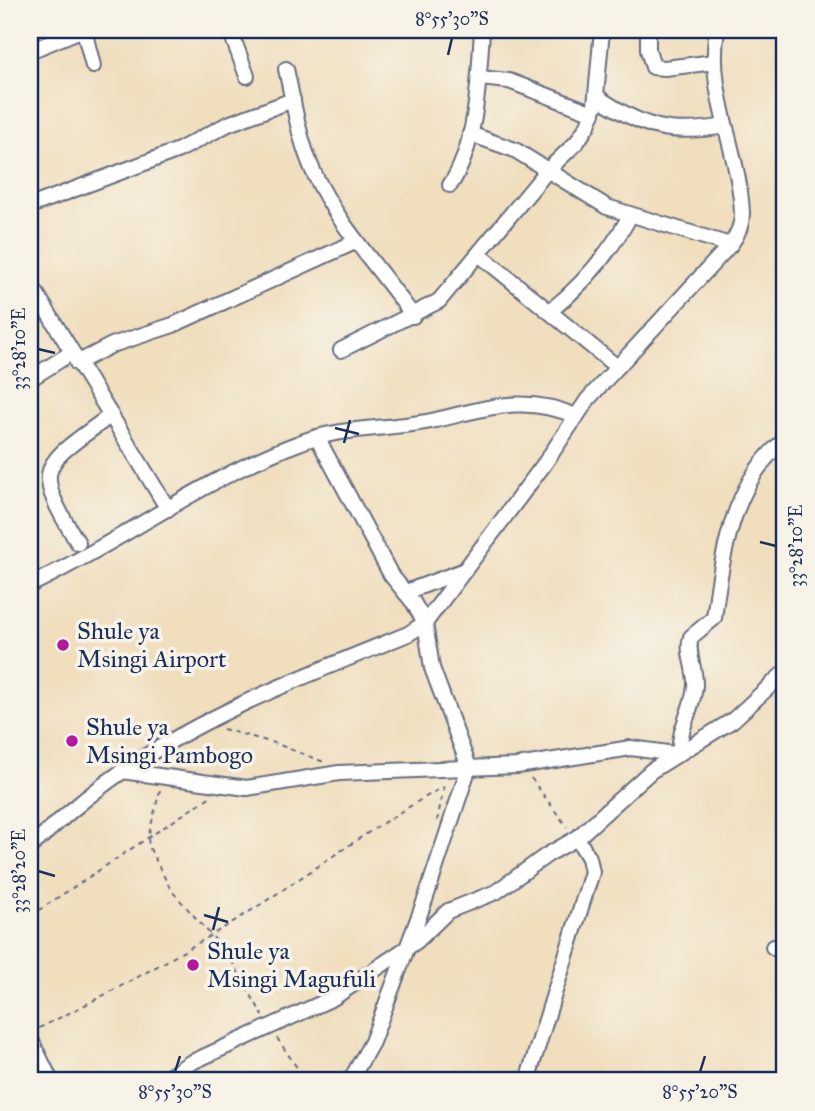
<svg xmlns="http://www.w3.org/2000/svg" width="815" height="1111" font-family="'IM FELL Great Primer',serif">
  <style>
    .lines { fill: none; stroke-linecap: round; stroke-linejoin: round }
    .minor-casing { stroke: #666c7f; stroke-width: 18 }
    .path { stroke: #666c7f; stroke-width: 2; stroke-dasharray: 5 5; stroke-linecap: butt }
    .minor { stroke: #fff; stroke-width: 14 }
    .ticks { fill: none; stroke: #1b2f5e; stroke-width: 2.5 }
    .poi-dot { fill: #b5179e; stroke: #f7f3e8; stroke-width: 2.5 }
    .labels { text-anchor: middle; stroke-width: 7; stroke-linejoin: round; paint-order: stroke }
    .poi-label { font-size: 24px; fill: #1b2f5e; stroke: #f7f3e8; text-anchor: start }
    .neatline { fill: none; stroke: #1b2f5e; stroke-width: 2.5 }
    .ticks-label { font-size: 18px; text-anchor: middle; fill: #1b2f5e }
  </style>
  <rect width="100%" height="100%" fill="#f7f3e8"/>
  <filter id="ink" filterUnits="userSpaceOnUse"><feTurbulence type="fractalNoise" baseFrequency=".0143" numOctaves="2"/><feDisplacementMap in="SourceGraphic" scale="14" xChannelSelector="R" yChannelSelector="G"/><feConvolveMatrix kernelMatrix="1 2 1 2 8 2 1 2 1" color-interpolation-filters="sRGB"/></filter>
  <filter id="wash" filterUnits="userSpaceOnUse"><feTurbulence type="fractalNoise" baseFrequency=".00686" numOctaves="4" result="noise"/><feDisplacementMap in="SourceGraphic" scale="28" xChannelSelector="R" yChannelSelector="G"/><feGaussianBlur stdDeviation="1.57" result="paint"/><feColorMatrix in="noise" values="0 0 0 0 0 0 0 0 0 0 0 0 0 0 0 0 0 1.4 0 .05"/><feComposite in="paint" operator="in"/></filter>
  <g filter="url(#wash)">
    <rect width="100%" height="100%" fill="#f0debd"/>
  </g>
  <g filter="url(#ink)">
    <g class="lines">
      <!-- minor casing -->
      <g class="minor-casing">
        <g id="minor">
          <path d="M84,30L93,66"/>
          <path d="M230,30L247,76"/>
          <path d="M648,30V50L653,67L665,68L715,62"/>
          <path d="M30,51L81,30"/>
          <path d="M286,69C294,104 299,141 314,173C339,227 380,268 413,316"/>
          <path d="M479,78L509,81L593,113"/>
          <path d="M596,96C643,128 669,136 725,126"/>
          <path d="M470,134L515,150L607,207L730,245"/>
          <path d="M450,185C477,147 479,76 482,30"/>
          <path d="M30,206L179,150L228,124L293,100"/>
          <path d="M480,255L617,367"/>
          <path d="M30,283L168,509"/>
          <path d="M550,311C584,284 609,254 630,216"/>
          <path d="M341,350L439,301L547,171L577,142L588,125L595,106L602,30"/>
          <path d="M77,363L112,345L173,325L355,242"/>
          <path d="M30,379L71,353"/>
          <path d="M317,437L391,575L413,602L425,623L432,668L469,767L425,900L372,1042L350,1081"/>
          <path d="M78,543C29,464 43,466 111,415"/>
          <path d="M30,585C121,542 204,478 299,443C342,426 391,430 436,420C488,408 524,394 576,416"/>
          <path d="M406,592L465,570"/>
          <path d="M680,752C678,729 693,709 695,686C696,669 686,653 691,637L714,618C722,557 732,481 785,440"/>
          <path d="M122,771L247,788L339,773L517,766L631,748L675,754"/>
          <path d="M30,847C59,821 88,795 120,773C209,712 309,674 408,634L425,623L545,463L588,399L730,245C737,236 742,226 742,214C740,152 706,93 717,30"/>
          <path d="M773,947L785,954"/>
          <path d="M30,1038L51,1081"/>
          <path d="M162,1081L190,1063L333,998L417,941L448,911L496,892L547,855L577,838L651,771L733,720L785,672"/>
          <path d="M527,1081L592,872L589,858L577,838"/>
        </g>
      </g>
      <!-- path -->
      <g class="path">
        <path d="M30,563L35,570"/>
        <path d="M223,729L274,743L324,762"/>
        <path d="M531,778L567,827"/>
        <path d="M160,790L148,838L149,847L171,890L227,953L263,1016"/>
        <path d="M437,821L445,782"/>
        <path d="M30,916L211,796"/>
        <path d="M39,1028C108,994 175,958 241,917C309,874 373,826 443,787"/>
        <path d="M277,1038L306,1081"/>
      </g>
      <!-- minor -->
      <use href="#minor" class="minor"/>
    </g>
  </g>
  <!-- ticks -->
  <path class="ticks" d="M448,55L452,38M38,349L55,353M335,428L359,434M344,443L350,420M760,542L776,546M38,871L55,876M204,915L228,922M213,930L219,907M175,1072L180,1056M700,1072L705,1056"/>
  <!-- markers -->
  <g class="poi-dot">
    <circle cx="63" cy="645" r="7"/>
    <circle cx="72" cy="741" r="7"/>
    <circle cx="193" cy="965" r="7"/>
  </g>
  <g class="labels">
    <!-- poi labels -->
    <g class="poi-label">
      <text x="77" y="639">Shule ya<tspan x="77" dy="28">Msingi Airport</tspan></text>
      <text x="86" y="735">Shule ya<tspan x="86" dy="28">Msingi Pambogo</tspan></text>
      <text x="207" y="959">Shule ya<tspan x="207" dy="28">Msingi Magufuli</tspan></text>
    </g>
  </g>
  <!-- margin -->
  <rect width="815" height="1111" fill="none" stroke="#f7f3e8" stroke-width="77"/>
  <rect x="38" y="38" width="738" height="1034" class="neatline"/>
  <g class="ticks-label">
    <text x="452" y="25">8°55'30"S</text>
    <text transform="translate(19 349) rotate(-90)" y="6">33°28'10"E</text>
    <text transform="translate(796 546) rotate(-90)" y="6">33°28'10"E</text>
    <text transform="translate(19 871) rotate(-90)" y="6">33°28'20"E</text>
    <text x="175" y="1098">8°55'30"S</text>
    <text x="700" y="1098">8°55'20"S</text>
  </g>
</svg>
